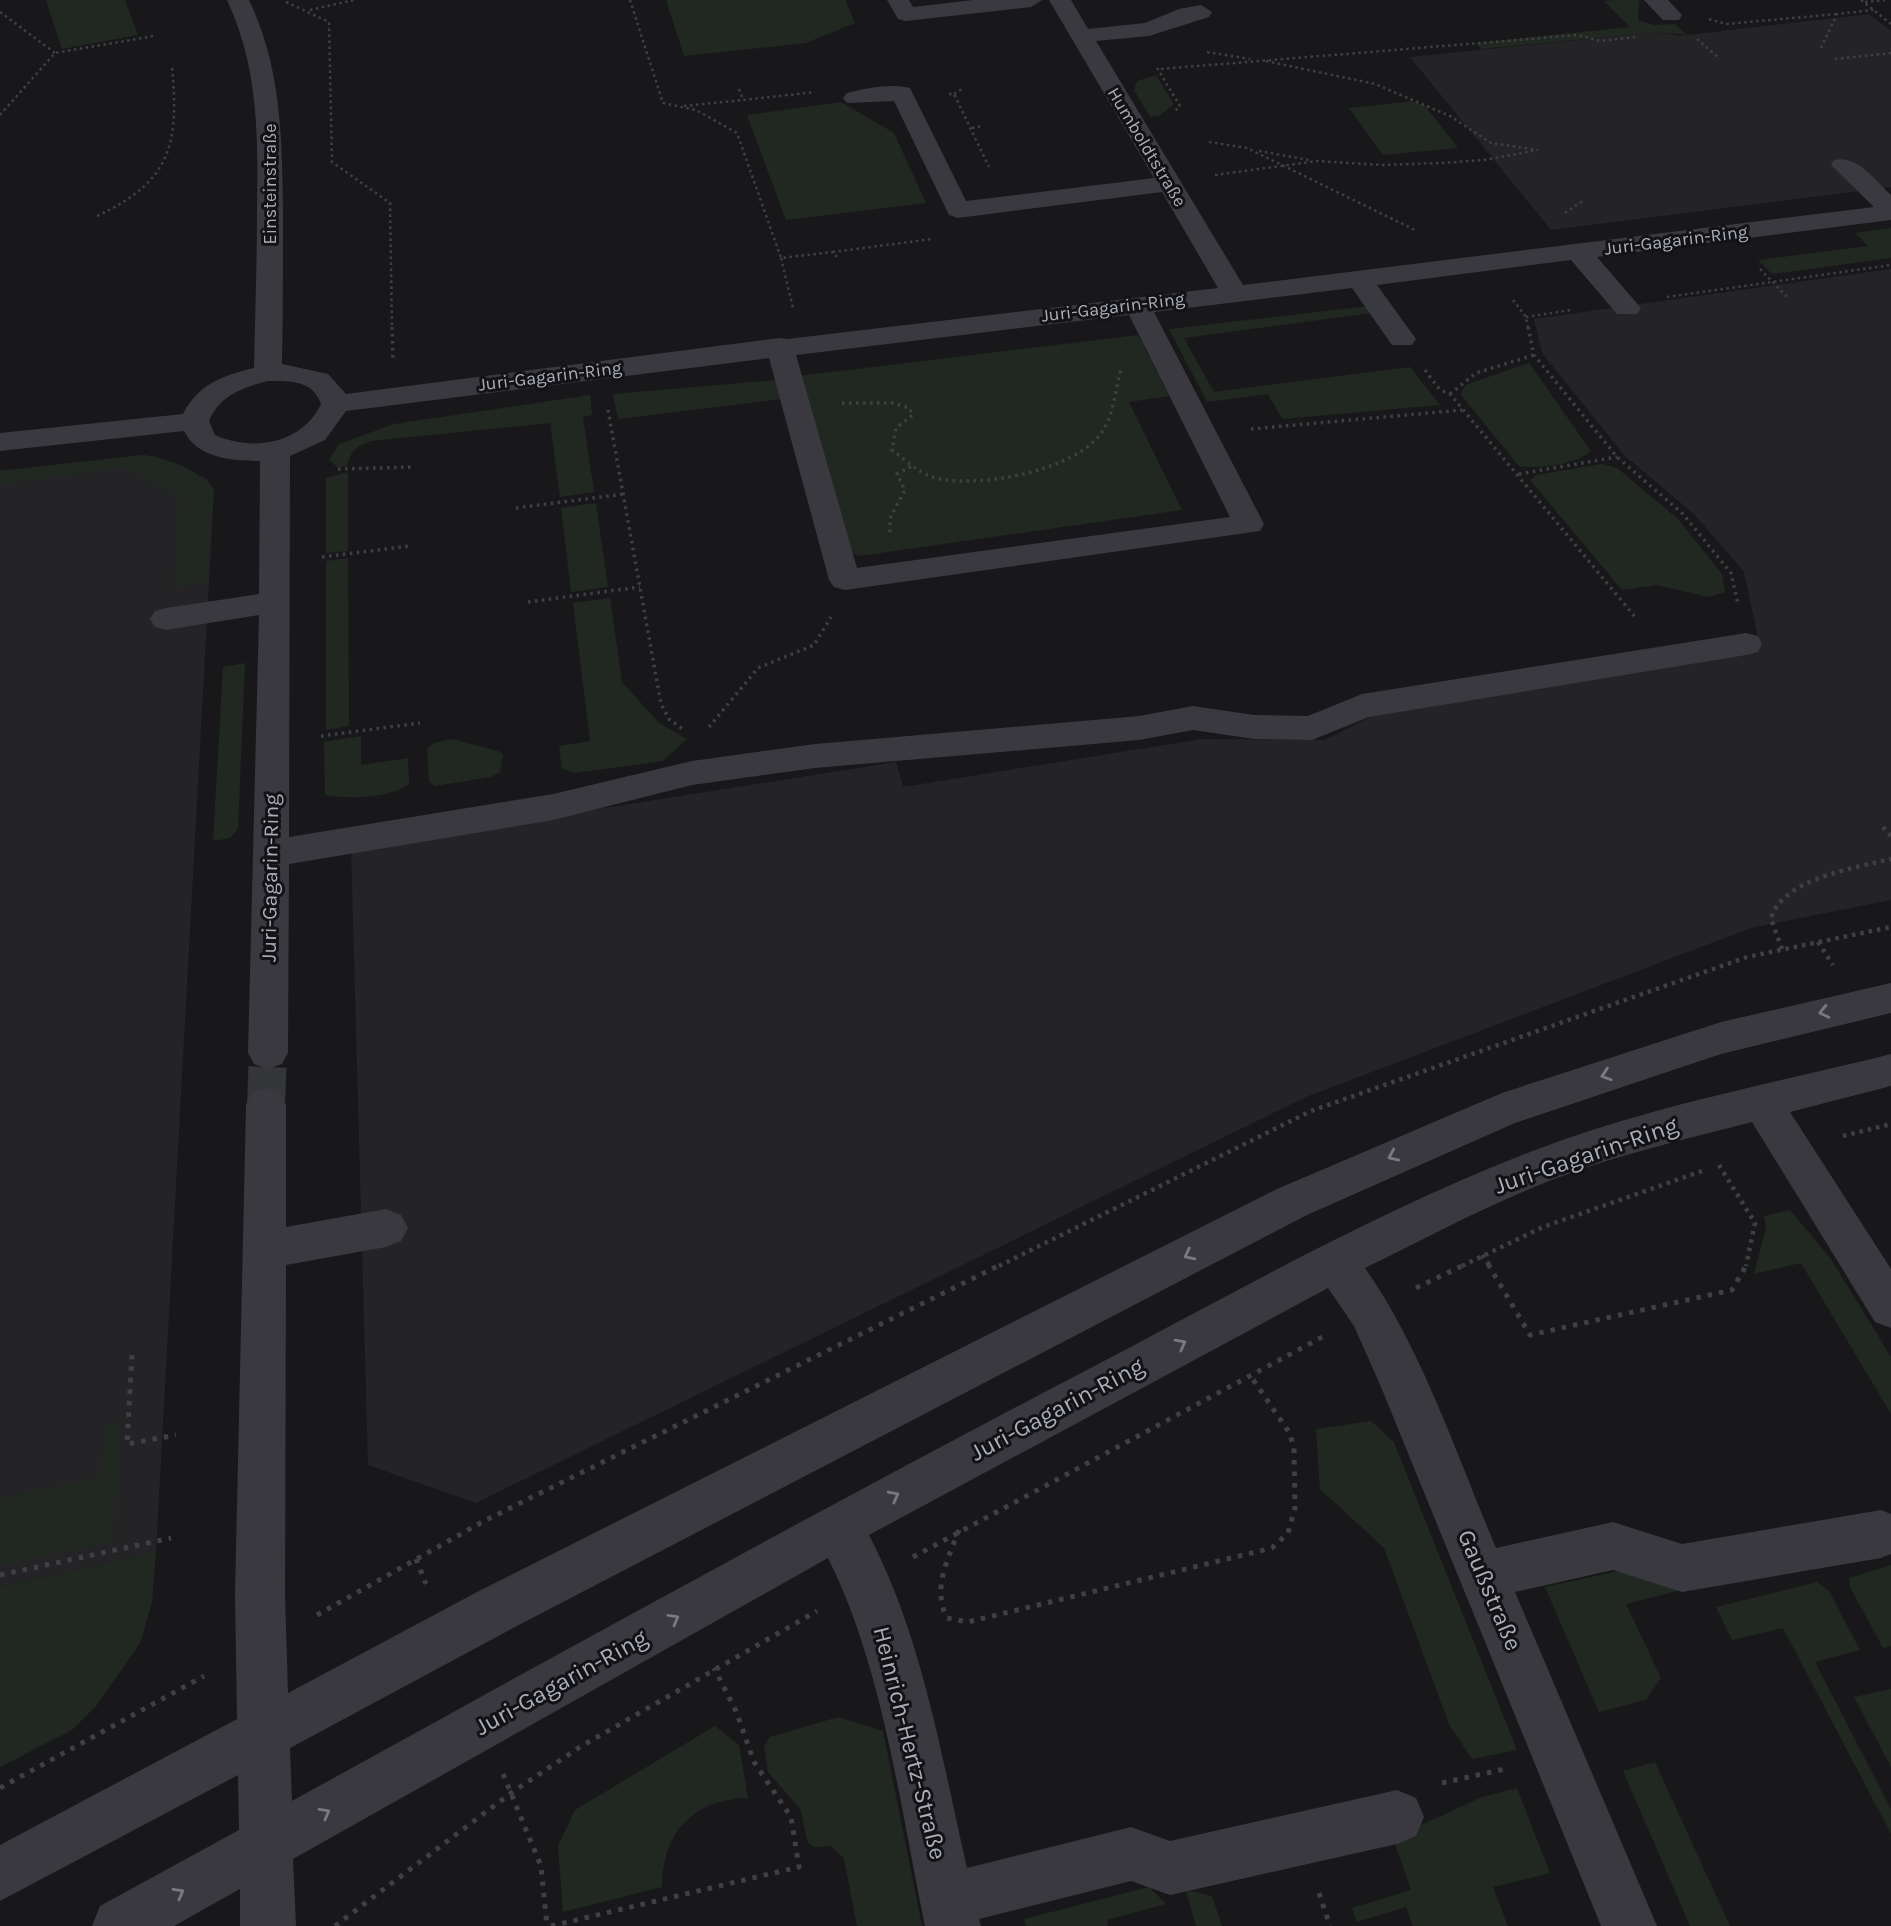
<svg xmlns="http://www.w3.org/2000/svg" width="1891" height="1926" font-family="Karla,sans-serif">
  <style>
    .built { fill: #242427 }
    .green { fill: #202821 }
    .lines { fill: none; stroke-linecap: round; stroke-linejoin: round }
    .minor-tunnel { stroke: #35363a; stroke-width: 38; stroke-dasharray: 38 19; stroke-linecap: butt }
    .path-far3 { stroke: #3f4046; stroke-width: 2.5; stroke-dasharray: 2.5 3.5; stroke-linecap: butt }
    .path-far2 { stroke: #3f4046; stroke-width: 3.5; stroke-dasharray: 2.5 4.5; stroke-linecap: butt }
    .path-far1 { stroke: #3f4046; stroke-width: 4.5; stroke-dasharray: 3.5 5; stroke-linecap: butt }
    .path { stroke: #3f4046; stroke-width: 5; stroke-dasharray: 4.5 7; stroke-linecap: butt }
    .minor { fill: #39393f; fill-rule: evenodd }
    .oneway { stroke: #777983 }
    .labels { text-anchor: middle; stroke-width: 6; stroke-linejoin: round; paint-order: stroke }
    .far-street-label { font-size: 18px; fill: #aaaeba; stroke: #131315 }
    .street-label { font-size: 21px; fill: #aaaeba; stroke: #131315 }
    .near-street-label { font-size: 24px; fill: #aaaeba; stroke: #131315 }
  </style>
  <rect width="100%" height="100%" fill="#18181a"/>
  <!-- built -->
  <g class="built">
    <path d="M1869,14L1891,31V187L1551,230L1410,57L1659,32L1679,36Z"/>
    <path d="M1891,269V900L1751,928L1306,1097L476,1503L368,1465L351,848L896,762L903,787L1202,739L1325,740L1374,715L1760,648L1744,572L1694,514L1624,455L1542,353L1534,319Z"/>
    <path d="M143,455L157,457L207,479L214,491L156,1551L152,1602L140,1643L139,1555L0,1587V471Z"/>
  </g>
  <!-- green -->
  <g class="green">
    <path d="M46,0H125L138,35L62,49Z"/>
    <path d="M666,0H845L855,23L806,43L684,56Z"/>
    <path d="M1614,0H1639L1638,20L1655,25L1675,24L1687,35L1659,32L1481,49L1476,43L1630,27L1604,1Z"/>
    <path d="M1156,75L1174,104L1159,116L1150,117L1134,90L1137,81Z"/>
    <path d="M1413,101L1425,106L1458,148L1383,155L1349,108Z"/>
    <path d="M841,102L894,133L926,203L786,220L747,115Z"/>
    <path d="M1891,228V258L1772,274L1758,260L1868,246L1855,233Z"/>
    <path d="M1369,306L1373,313L1184,338L1214,392L1410,367L1440,405L1282,419L1268,394L1207,402L1169,329Z"/>
    <path d="M1138,335L1169,396L1129,402L1182,510L859,556L846,550L798,376Z"/>
    <path d="M1529,363L1591,451C1574,465 1541,469 1519,466L1461,395L1465,385Z"/>
    <path d="M777,380L782,399L618,419L613,394Z"/>
    <path d="M590,395L592,415L583,417L594,492L560,497L550,423L371,441C356,446 351,451 347,466L337,467L329,460L339,444L394,424Z"/>
    <path d="M143,455C166,458 202,470 214,491L206,582L174,588L179,497L124,467L0,485V471Z"/>
    <path d="M1602,464L1617,468L1678,519L1722,574L1725,592L1709,597L1656,585L1622,590L1530,480L1536,475Z"/>
    <path d="M348,472V551L326,553V478Z"/>
    <path d="M596,503L608,587L571,592L561,508Z"/>
    <path d="M348,558L349,726L326,730V561Z"/>
    <path d="M610,598L622,682L659,723L687,739L663,761L575,773L562,769L559,746L590,741L573,603Z"/>
    <path d="M245,663L238,829L230,838L213,841L223,667Z"/>
    <path d="M361,736V765L408,758L409,784C388,799 349,799 325,795L324,742Z"/>
    <path d="M452,739L498,751L503,755L500,772L491,777L435,786L429,782L427,749L434,743Z"/>
    <path d="M1790,1210L1831,1259L1891,1357V1414L1801,1263L1754,1274L1766,1227L1764,1216Z"/>
    <path d="M1371,1421L1394,1442L1517,1750L1472,1759L1449,1724L1384,1548L1320,1489L1316,1429Z"/>
    <path d="M121,1422L113,1541L0,1566V1499L100,1476L104,1425Z"/>
    <path d="M156,1551L152,1602L140,1643L97,1705L72,1730L0,1767V1587Z"/>
    <path d="M1891,1565V1646L1883,1648L1850,1587L1849,1578Z"/>
    <path d="M1623,1570L1681,1590L1626,1604L1661,1678L1646,1700L1599,1712L1545,1587Z"/>
    <path d="M1817,1582L1829,1591L1860,1650L1815,1662L1891,1809V1834L1783,1628L1732,1640L1716,1607Z"/>
    <path d="M1891,1689V1767L1854,1697Z"/>
    <path d="M838,1717L883,1731L922,1926H857L844,1859L831,1846L814,1847L807,1841L801,1810L768,1772L764,1747L770,1737Z"/>
    <path d="M715,1726L739,1745L748,1798C693,1799 662,1833 662,1887L563,1912L558,1846L575,1810Z"/>
    <path d="M1655,1762L1730,1926H1690L1623,1771Z"/>
    <path d="M1517,1788L1550,1873L1493,1887L1508,1926H1413L1406,1907L1357,1922L1352,1908L1411,1890L1393,1838L1482,1797Z"/>
    <path d="M1149,1887L1166,1904L1107,1920L1108,1926H1026L1024,1919Z"/>
    <path d="M1186,1890L1212,1896L1222,1926H1196Z"/>
  </g>
  <g class="lines">
    <!-- minor-tunnel -->
    <path class="minor-tunnel" d="M266,1105L268,1053"/>
    <!-- path-far3 -->
    <g class="path-far3">
      <path d="M630,0L663,103L696,110L737,133L781,258L833,252"/>
      <path d="M1861,0L1891,24"/>
      <path d="M286,2L329,22L332,162L390,203L392,328"/>
      <path d="M1865,2L1885,0"/>
      <path d="M310,10L354,0"/>
      <path d="M0,12L55,53"/>
      <path d="M1709,19L1726,24L1837,14"/>
      <path d="M1697,39L1720,59"/>
      <path d="M1821,48L1837,14L1873,10"/>
      <path d="M1207,52L1250,59"/>
      <path d="M1835,59L1891,53"/>
      <path d="M1266,61L1375,84L1450,116L1491,143L1538,150"/>
      <path d="M1157,68L1180,106L1174,112"/>
      <path d="M1161,69L1578,35L1600,41L1636,37"/>
      <path d="M739,89L743,100L815,92"/>
      <path d="M949,94H954L989,167"/>
      <path d="M954,94L962,89"/>
      <path d="M684,106L743,100"/>
      <path d="M0,115L55,53L154,36"/>
      <path d="M972,128L981,126"/>
      <path d="M1209,142L1247,148L1415,230"/>
      <path d="M1259,151L1309,160"/>
      <path d="M1215,175L1317,161L1382,165L1442,163L1484,160L1533,151"/>
      <path d="M1565,213L1584,200"/>
      <path d="M97,216C172,181 179,144 172,66"/>
      <path d="M837,257L833,252L932,239"/>
      <path d="M781,258L793,308"/>
      <path d="M1760,269L1789,299"/>
      <path d="M1667,297L1891,265"/>
      <path d="M1513,300L1526,317L1528,328"/>
      <path d="M1526,317L1571,310"/>
    </g>
    <!-- path-far2 -->
    <g class="path-far2">
      <path d="M392,327L393,359"/>
      <path d="M1528,327L1534,355L1617,457L1683,514L1731,573L1738,604"/>
      <path d="M1425,370L1440,390L1450,394L1636,618"/>
      <path d="M1450,394L1476,373L1534,355"/>
      <path d="M842,403H893L909,408L913,415L896,428L892,450C905,459 917,472 932,477C975,490 1076,471 1102,432C1114,414 1115,390 1121,370"/>
      <path d="M608,410L661,704L669,719L684,730"/>
      <path d="M1251,429L1462,410"/>
      <path d="M338,469L414,467"/>
      <path d="M1519,474L1617,457"/>
      <path d="M516,508L624,494"/>
      <path d="M890,532V518L905,490L897,474L914,465"/>
      <path d="M322,557L410,546"/>
      <path d="M528,602L640,587"/>
      <path d="M709,727L758,668L814,645L831,617"/>
      <path d="M321,736L420,723"/>
    </g>
    <!-- path-far1 -->
    <g class="path-far1">
      <path d="M1883,827L1891,836"/>
      <path d="M1818,942L1833,965"/>
      <path d="M1782,949L1771,919C1782,878 1856,868 1891,859"/>
      <path d="M1843,1136L1891,1124"/>
      <path d="M1719,1165L1755,1223L1746,1266"/>
      <path d="M1482,1255L1490,1266"/>
      <path d="M999,1266L1311,1111L1747,957L1891,927"/>
      <path d="M1462,1266L1543,1227L1705,1170"/>
    </g>
    <!-- path -->
    <g class="path">
      <path d="M1488,1264L1530,1335L1732,1290L1747,1264"/>
      <path d="M1416,1288L1466,1264"/>
      <path d="M132,1355L127,1444L176,1435"/>
      <path d="M959,1530C948,1559 932,1588 947,1618L968,1622L1272,1548L1288,1533L1295,1508L1294,1448L1289,1432L1250,1375"/>
      <path d="M913,1557L1324,1336"/>
      <path d="M416,1559L426,1584"/>
      <path d="M0,1575L171,1538"/>
      <path d="M317,1615L484,1521L1002,1264"/>
      <path d="M503,1774L541,1866L547,1926"/>
      <path d="M1442,1783L1505,1769"/>
      <path d="M0,1788L204,1676"/>
      <path d="M1319,1893L1330,1926"/>
      <path d="M335,1926L511,1793L580,1747L817,1611"/>
      <path d="M551,1926L799,1867L791,1817L754,1762L736,1711L714,1668"/>
    </g>
    <!-- minor -->
    <g class="minor">
      <path d="M227,0H249C281,67 282,136 283,209C283,261 283,313 282,364L328,374L346,394L780,338L787,339L1218,288L1162,192L958,218L949,215L894,101L847,103L843,98L847,93C865,88 892,83 910,88L966,201L1154,178L1049,0H1071L1088,29L1145,23L1179,9L1201,5L1212,12L1209,17L1149,36L1096,41L1243,285L1874,207L1831,165L1834,160C1857,154 1876,181 1891,195V220L1597,257L1641,308L1637,314H1617L1571,260L1377,285L1416,339L1412,345H1392L1352,288L1154,312L1264,524L1260,531L845,590L834,587L829,580L769,358L346,411L325,440L290,456L289,837L553,794L692,761L815,744L1139,716L1193,706L1254,715L1308,716L1362,694L1746,633L1758,636L1762,644L1758,652L1746,655L1369,717L1312,740L1254,739L1193,730L1139,740L815,768L692,785L553,820L289,864L288,1053L282,1064L268,1069L254,1064L248,1053L259,615L166,630L155,627L150,619L155,611L166,608L259,594L260,461C232,461 197,458 184,431L0,451V433L183,414C198,384 224,375 254,368C255,315 257,263 257,211C258,138 259,68 227,0ZM1129,315L1230,517L857,568L796,355ZM268,381C290,381 313,380 321,404C302,444 253,452 215,435L209,421C219,396 243,387 268,381Z"/>
      <path d="M887,0H909L913,7L973,0H1042L1031,7L906,21L898,19Z"/>
      <path d="M1644,0H1668L1682,15L1679,20H1663Z"/>
      <path d="M1891,983V1013L1721,1054L1515,1123L1307,1215L515,1627L290,1748L292,1801C554,1656 817,1511 1083,1372C1230,1295 1375,1212 1530,1152C1646,1107 1771,1084 1891,1054V1086L1790,1112L1891,1269V1328L1875,1322L1752,1122C1687,1139 1620,1154 1557,1178C1491,1203 1428,1237 1365,1268C1421,1347 1458,1458 1496,1548L1613,1522L1682,1544L1881,1510L1891,1514V1554L1881,1558L1682,1592L1613,1570L1515,1592L1657,1926H1601L1381,1387L1354,1326L1328,1288L869,1535C923,1639 941,1755 967,1868L1131,1827L1170,1841L1397,1790L1416,1798L1424,1817L1416,1836L1397,1844L1170,1895L1131,1881L979,1919L981,1926H925C900,1806 883,1668 828,1558L293,1859L296,1926H240V1889L174,1926H92L100,1906L239,1830L238,1775L0,1901V1845L237,1719L235,1595L246,1105L252,1093L266,1088L280,1093L286,1105V1227L386,1209L401,1215L408,1228L401,1241L386,1247L286,1265L285,1595L288,1693L479,1591L1277,1189L1502,1093L1721,1022Z"/>
    </g>
  </g>
  <!-- one-way arrows -->
  <defs><path id="oneway-chevron" d="M-2-3.5L2.5 0L-2 3.5" fill="none" stroke-width="1.6" stroke-linecap="round" stroke-linejoin="round" transform="scale(1.75)"/></defs>
  <g class="oneway">
    <use href="#oneway-chevron" transform="translate(1824 1012) rotate(167)"/>
    <use href="#oneway-chevron" transform="translate(1606 1075) rotate(162)"/>
    <use href="#oneway-chevron" transform="translate(1393 1156) rotate(156)"/>
    <use href="#oneway-chevron" transform="translate(1189 1255) rotate(153)"/>
    <use href="#oneway-chevron" transform="translate(1181 1344) rotate(-28)"/>
    <use href="#oneway-chevron" transform="translate(894 1496) rotate(-28)"/>
    <use href="#oneway-chevron" transform="translate(674 1619) rotate(-29)"/>
    <use href="#oneway-chevron" transform="translate(325 1813) rotate(-29)"/>
    <use href="#oneway-chevron" transform="translate(179 1893) rotate(-29)"/>
  </g>
  <g class="labels">
    <!-- far-street labels -->
    <g class="far-street-label">
      <text transform="translate(1147 147) rotate(59)" y="6">Humboldtstraße</text>
      <text transform="translate(270 184) rotate(-90)" y="6">Einsteinstraße</text>
      <text transform="translate(1676 240) rotate(-7)" y="6">Juri-Gagarin-Ring</text>
      <text transform="translate(1113 307) rotate(-7)" y="6">Juri-Gagarin-Ring</text>
      <text transform="translate(550 376) rotate(-7)" y="6">Juri-Gagarin-Ring</text>
    </g>
    <!-- street labels -->
    <g class="street-label">
      <text transform="translate(270 878) rotate(-89)" y="7">Juri-Gagarin-Ring</text>
    </g>
    <!-- near-street labels -->
    <g class="near-street-label">
      <text transform="translate(1586 1155) rotate(-19)" y="8">Juri-Gagarin-Ring</text>
      <text transform="translate(1057 1409) rotate(-28)" y="8">Juri-Gagarin-Ring</text>
      <text transform="translate(1490 1590) rotate(67)" y="8">Gaußstraße</text>
      <text transform="translate(561 1682) rotate(-29)" y="8">Juri-Gagarin-Ring</text>
      <text transform="translate(910 1743) rotate(76)" y="8">Heinrich-Hertz-Straße</text>
    </g>
  </g>
</svg>
